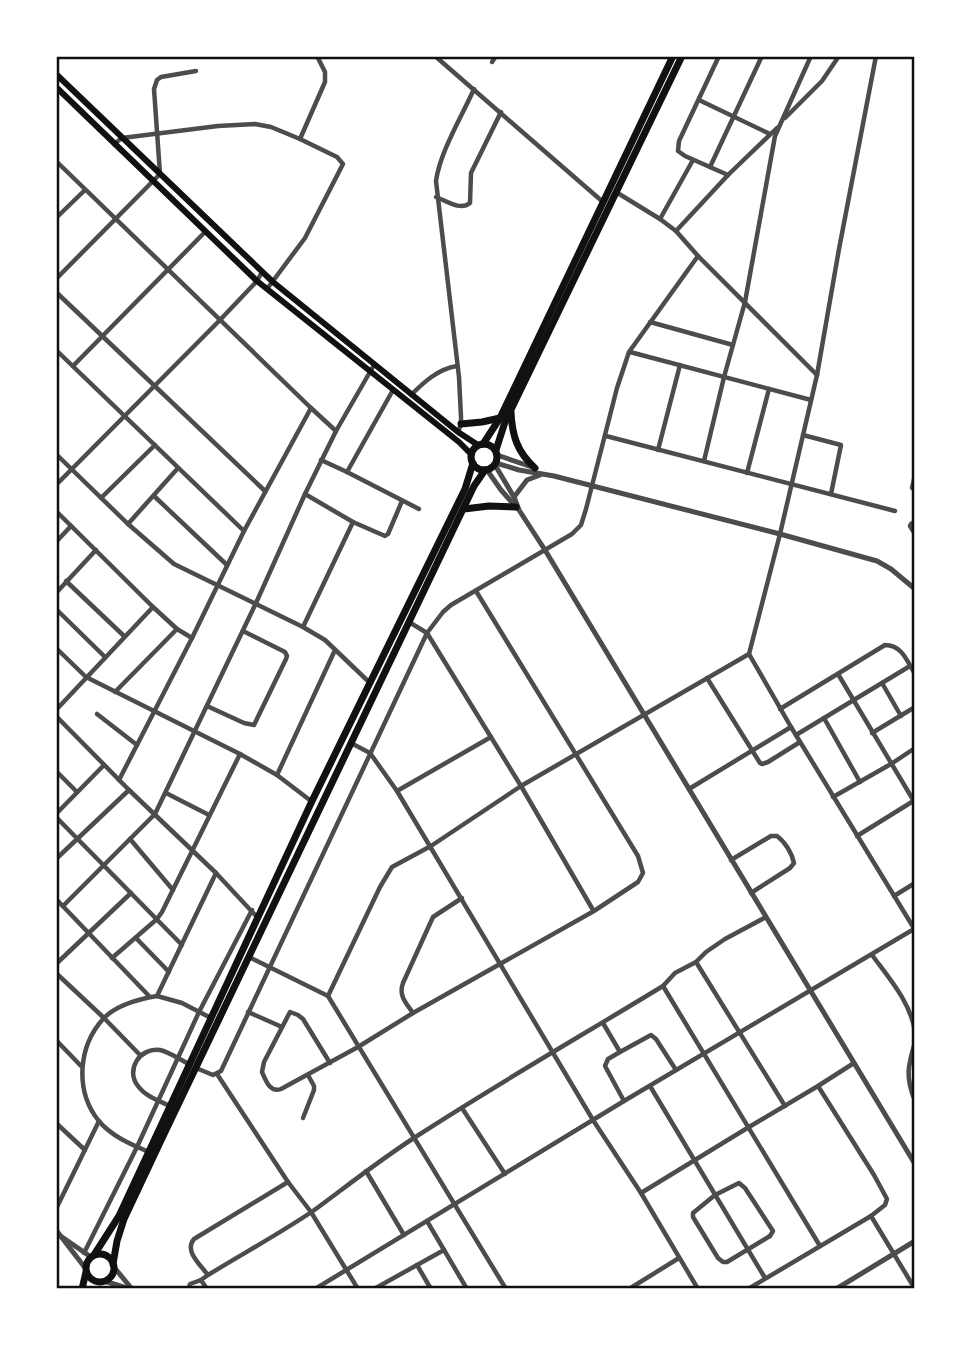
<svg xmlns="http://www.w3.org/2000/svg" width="971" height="1345" font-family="'Golos Text',sans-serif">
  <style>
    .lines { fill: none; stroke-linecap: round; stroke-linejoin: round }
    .minor { stroke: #4c4c4c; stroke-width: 4.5 }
    .tertiary { stroke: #4c4c4c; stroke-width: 5 }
    .secondary { stroke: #111; stroke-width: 6 }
    .trunk { stroke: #111; stroke-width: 7 }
    .neatline { fill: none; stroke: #111; stroke-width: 2.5 }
  </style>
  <rect width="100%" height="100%" fill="#fff"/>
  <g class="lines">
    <!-- minor -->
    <g class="minor">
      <path d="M435,56L603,202"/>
      <path d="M719,56L679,141L678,151L685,156L728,175"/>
      <path d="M876,56L839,249L817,375L780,534L749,654L791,727L915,930"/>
      <path d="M492,62L496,56"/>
      <path d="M699,100L770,134"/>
      <path d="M785,118L822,81L839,56"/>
      <path d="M114,144L122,138L218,126L255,124L271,127L300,139L325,82V72L317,56"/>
      <path d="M56,161L311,408L244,531L192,638L119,780"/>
      <path d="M710,167L762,56"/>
      <path d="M616,192L660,219L676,231L728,175L777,128"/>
      <path d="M436,197C447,201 460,211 470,203L471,173L501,112"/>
      <path d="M56,218L85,190"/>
      <path d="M660,219L693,160"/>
      <path d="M676,231L698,256L817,375"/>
      <path d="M56,279L160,174L154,89L157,80L161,77L196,71"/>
      <path d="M267,289L305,238L343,164L337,157L300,139"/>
      <path d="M56,292L265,491"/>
      <path d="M650,322L733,345"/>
      <path d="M56,350L244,531"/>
      <path d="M630,352L811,400"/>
      <path d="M73,366L205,232"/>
      <path d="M411,395C424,382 438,369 457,366"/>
      <path d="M311,408L336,431"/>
      <path d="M458,432L461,424V417L459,377L436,181C440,152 462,116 474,89"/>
      <path d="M803,435L841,445L831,494"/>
      <path d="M606,436L895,511"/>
      <path d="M658,450L680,365"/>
      <path d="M56,454L128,524L174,564L303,627L353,522L305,494"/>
      <path d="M321,460L347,472L393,390"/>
      <path d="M704,461L724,377L745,302L775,136L811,56"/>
      <path d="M347,472L419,509"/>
      <path d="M747,473L769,389"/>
      <path d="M915,475L912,488L915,490"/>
      <path d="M56,485L220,320L257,281L262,272"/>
      <path d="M154,496L227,565"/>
      <path d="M101,498L155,445"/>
      <path d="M56,511L153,607L177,629L192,638"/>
      <path d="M915,521L911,524L910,526L915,534"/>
      <path d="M353,522L385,536L388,534L402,501"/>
      <path d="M128,524L178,468"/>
      <path d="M56,542L71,526"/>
      <path d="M66,581L124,636"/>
      <path d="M56,593L96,550"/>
      <path d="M56,609L105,657"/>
      <path d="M409,622L427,633L521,786L593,910"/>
      <path d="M303,627L325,640L370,683"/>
      <path d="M56,648L86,677L240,754L277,775L311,801"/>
      <path d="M838,674L915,803"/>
      <path d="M707,678L760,763L762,764L768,762L800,742"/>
      <path d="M882,683L901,716"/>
      <path d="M115,692L177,629"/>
      <path d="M207,706L244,723L254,725L286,659L287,656L285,652L243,631"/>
      <path d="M780,709L885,645C902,645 907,661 915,674"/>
      <path d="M56,710L153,607"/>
      <path d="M97,714L137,745"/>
      <path d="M56,716L129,790L216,873L257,917"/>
      <path d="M824,718L860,782"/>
      <path d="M872,733L915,707"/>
      <path d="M796,735L910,666"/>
      <path d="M351,743L370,753L397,791L593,1120L641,1193L698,1289"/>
      <path d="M56,771L77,792"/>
      <path d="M277,775L335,650"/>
      <path d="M689,789L791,727"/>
      <path d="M397,791L491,737"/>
      <path d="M166,793L209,815"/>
      <path d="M833,797L891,764L915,748"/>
      <path d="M56,814L104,765"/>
      <path d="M56,817L182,945"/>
      <path d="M857,836L915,800"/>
      <path d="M130,839L173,890"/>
      <path d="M56,859L129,790"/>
      <path d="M731,860L771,836H777C785,842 792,853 794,863L790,868L751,893"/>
      <path d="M894,896L915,883"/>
      <path d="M56,899L149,996"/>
      <path d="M63,906L155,814L256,603L305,494L336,431L374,365"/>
      <path d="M136,938L169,972"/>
      <path d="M872,955C889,978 911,1003 915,1032"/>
      <path d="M249,957L328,996L506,1289"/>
      <path d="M112,958L157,919L162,912L240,754"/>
      <path d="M696,962L785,1106"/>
      <path d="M56,964L131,893"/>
      <path d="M56,973L104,1018L140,1055"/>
      <path d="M663,986L820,1246"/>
      <path d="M328,996L380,887L392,867L431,846L521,786L749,654"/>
      <path d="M248,1012L282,1027"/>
      <path d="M413,1013C407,1004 398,996 403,983L433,917L462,898"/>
      <path d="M211,1018L182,1003L157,996L216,873"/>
      <path d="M603,1023L620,1052L608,1059L605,1066L624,1101"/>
      <path d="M56,1040L81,1066"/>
      <path d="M915,1042C908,1066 905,1077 915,1101"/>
      <path d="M620,1052L651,1035L656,1039L676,1070"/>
      <path d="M330,1063L303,1019L298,1015L290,1012L264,1062L262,1072C266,1081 270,1093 281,1089L358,1047L413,1013L594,911L638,882L643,873L638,856L476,591"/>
      <path d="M196,1068L213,1075L221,1071L427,633L443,612L451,605L572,534L581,525L586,509L617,388L629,352L698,256"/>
      <path d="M650,1086L765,1278"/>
      <path d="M818,1086L874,1175L887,1199L885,1205L871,1216"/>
      <path d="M170,1106C159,1101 145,1096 138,1086C125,1070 140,1047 160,1050C170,1052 180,1060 189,1064"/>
      <path d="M462,1108L505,1174"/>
      <path d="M303,1118L314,1090V1086L308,1075"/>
      <path d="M56,1123L85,1150"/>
      <path d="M149,1152C130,1144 111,1136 98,1120C75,1090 78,1047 103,1019C116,1005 139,999 157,996"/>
      <path d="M366,1171L404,1235"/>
      <path d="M288,1182L311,1212L358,1289"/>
      <path d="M739,1183L745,1188L773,1231L770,1236L727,1262H723L718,1258L693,1217V1213L715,1195Z"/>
      <path d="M641,1193L749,1127L818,1086L854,1063"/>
      <path d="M56,1209L99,1121"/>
      <path d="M427,1221L467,1289"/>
      <path d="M84,1253L137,1147L199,1012L252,910"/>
      <path d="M417,1265L431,1289"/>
      <path d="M207,1274C200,1264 184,1251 194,1239L288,1182L217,1074"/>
      <path d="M191,1289L189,1287L190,1284L201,1280"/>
      <path d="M207,1289L201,1280L208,1275C242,1254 279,1234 313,1211C347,1186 381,1159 417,1136C497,1084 581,1036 663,986L675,973L696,962L706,952L725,939L766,917"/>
      <path d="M315,1289L624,1101L914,929"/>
      <path d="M374,1289L444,1250"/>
      <path d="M629,1289L679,1258"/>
      <path d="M748,1289L871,1216L915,1289"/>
    </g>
    <!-- tertiary -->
    <g class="tertiary">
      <path d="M497,455L532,467"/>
      <path d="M496,463L519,470L554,476L780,534L877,561L891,569L915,589"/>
      <path d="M495,465L514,497L519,510L545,550L915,1164"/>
      <path d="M487,470L501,490L517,508"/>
      <path d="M514,497L527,480L540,475"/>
      <path d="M56,1230L86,1269"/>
      <path d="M59,1235L91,1257"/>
      <path d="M113,1266L132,1289"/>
      <path d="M104,1281L130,1289"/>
      <path d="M836,1289L915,1241"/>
    </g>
    <!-- secondary -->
    <g class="secondary">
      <path d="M56,74L273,282L458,432L478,445"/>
      <path d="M56,87L257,281L459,442L471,454"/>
    </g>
    <!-- trunk -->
    <g class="trunk">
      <path d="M511,412C512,435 517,452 535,468"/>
      <path d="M461,424L482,422L500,418"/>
      <circle cx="484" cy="457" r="13"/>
      <path d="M483,444L500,418L673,56"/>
      <path d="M496,450L505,422L682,56"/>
      <path d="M464,509L489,506L516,507"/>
      <circle cx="100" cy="1268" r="14"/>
      <path d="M94,1255L119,1216L312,801L465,489L473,463"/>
      <path d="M113,1264L117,1241L124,1219C239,974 356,730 474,486L485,470"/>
      <path d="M82,1289L86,1272"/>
    </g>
  </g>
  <!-- border -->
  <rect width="971" height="1345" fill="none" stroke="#ffffff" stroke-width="116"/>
  <rect x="58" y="58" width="855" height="1229" class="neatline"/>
</svg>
